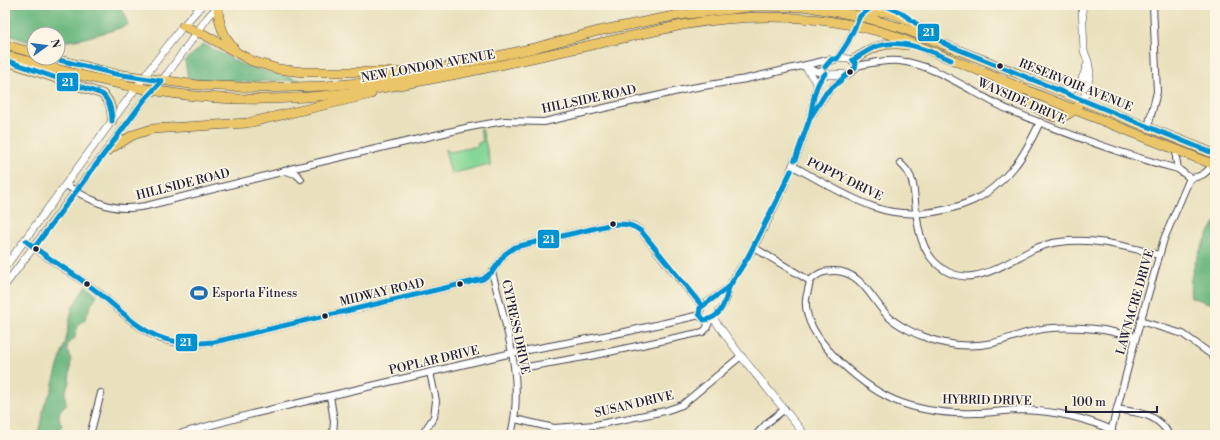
<svg xmlns="http://www.w3.org/2000/svg" width="1220" height="440" font-family="'Libre Bodoni',serif">
  <style>
    .green { fill: #86d797; stroke: #547c69 }
    .forest { fill: #6cb880; stroke: #476d5e }
    .lines { fill: none; stroke-linecap: round; stroke-linejoin: round }
    .minor-casing { stroke: #403f4e; stroke-width: 8 }
    .tertiary-casing { stroke: #403f4e; stroke-width: 8 }
    .primary-casing { stroke: #403f4e; stroke-width: 10 }
    .minor { stroke: #fff; stroke-width: 6 }
    .tertiary { stroke: #fff; stroke-width: 7 }
    .primary { stroke: #ebc669; stroke-width: 9 }
    .bus-1-casing { stroke: #fcf5e5; stroke-width: 8 }
    .bus-1 { stroke: #0092d0; stroke-width: 5 }
    .bus-dot { fill: #22223b; stroke: #fcf5e5; stroke-width: 1.5 }
    .labels { text-anchor: middle; stroke-width: 3.5; stroke-linejoin: round; paint-order: stroke }
    .street-label { font-size: 12px; fill: #22223b; stroke: #fcf5e5 }
    .poi-label { font-size: 12px; fill: #22223b; stroke: #fcf5e5; text-anchor: start }
    .line-badge { stroke: #fcf5e5; stroke-width: 1.5 }
    .badge-label { font-size: 11px; text-anchor: middle; font-weight: bold; fill: #fff }
  </style>
  <rect width="100%" height="100%" fill="#fcf5e5"/>
  <filter id="ink" filterUnits="userSpaceOnUse"><feTurbulence type="fractalNoise" baseFrequency=".025" numOctaves="2"/><feDisplacementMap in="SourceGraphic" scale="8" xChannelSelector="R" yChannelSelector="G"/><feConvolveMatrix kernelMatrix="1 2 1 2 8 2 1 2 1" color-interpolation-filters="sRGB"/></filter>
  <filter id="wash" filterUnits="userSpaceOnUse"><feTurbulence type="fractalNoise" baseFrequency=".012" numOctaves="4" result="noise"/><feDisplacementMap in="SourceGraphic" scale="16" xChannelSelector="R" yChannelSelector="G"/><feGaussianBlur stdDeviation="0.9" result="paint"/><feColorMatrix in="noise" values="0 0 0 0 0 0 0 0 0 0 0 0 0 0 0 0 0 1.4 0 .05"/><feComposite in="paint" operator="in"/></filter>
  <g filter="url(#wash)">
    <rect width="100%" height="100%" fill="#e9e1bd"/>
    <!-- green -->
    <path class="green" d="M482,128L491,167L485,165L451,174L445,150H448L450,152L478,146V143L483,141L480,129Z"/>
    <!-- forest -->
    <g class="forest">
      <path d="M5,5H118L125,14L128,25C109,32 78,41 58,42V34H34L33,43L5,34Z"/>
      <path d="M204,44L245,66L300,80L241,82L188,79L185,61Z"/>
      <path d="M1215,222V305L1191,297C1187,271 1203,244 1215,222Z"/>
      <path d="M86,285L97,295L91,305L84,321L80,322L75,334V338L68,343L67,350L71,360L69,382L65,393L66,405C57,410 58,418 62,426L59,429L58,435H37C41,425 41,417 44,407C46,398 53,392 53,383L66,340L72,308Z"/>
    </g>
  </g>
  <g filter="url(#ink)">
    <g class="lines">
      <!-- minor casing -->
      <g class="minor-casing">
        <g id="minor">
          <path d="M857,66C871,63 884,60 899,61C936,64 975,95 1009,110C1064,133 1120,154 1178,169"/>
          <path d="M805,67L818,72L825,71"/>
          <path d="M1148,127L1157,92L1153,5"/>
          <path d="M1177,150L1176,158L1178,169L1190,178C1200,177 1207,174 1212,164"/>
          <path d="M900,163C903,166 906,169 908,172C914,181 914,192 915,201C917,221 919,243 932,259C964,296 1001,265 1034,249C1041,246 1052,243 1060,242C1094,237 1127,247 1159,255"/>
          <path d="M793,166C819,180 846,197 874,207C904,218 943,214 972,201C988,194 1003,180 1014,167C1025,154 1033,137 1040,122"/>
          <path d="M285,171L296,174L301,179"/>
          <path d="M66,185C83,196 105,209 127,208C133,208 140,207 146,206L285,171L290,169L470,127L504,121L544,122L691,88L746,79L832,59"/>
          <path d="M753,247L810,281C809,287 807,293 806,299C804,321 820,342 835,357C852,374 872,390 894,400C918,410 948,414 974,413C991,413 1007,410 1023,410C1053,411 1085,418 1112,430"/>
          <path d="M492,272C506,327 525,378 511,435"/>
          <path d="M810,281C818,273 823,271 834,271C863,271 872,302 890,318C897,324 913,333 922,336C944,345 969,348 993,343C1013,338 1031,329 1052,328C1069,327 1086,328 1103,330C1114,332 1125,335 1136,337"/>
          <path d="M1140,321L1183,334L1212,355L1215,359"/>
          <path d="M515,369L590,356L703,332L706,329L710,320"/>
          <path d="M330,396L334,421L333,435"/>
          <path d="M1117,409C1138,413 1158,413 1169,435"/>
          <path d="M515,419L554,428L595,425L665,411L682,405L741,356"/>
          <path d="M90,435L101,393"/>
          <path d="M175,435L252,414L512,353L625,332L700,315"/>
          <path d="M422,435L434,417L436,401L430,372"/>
          <path d="M756,435L767,423L785,409"/>
          <path d="M1110,435L1136,337L1164,239L1190,178"/>
        </g>
      </g>
      <!-- tertiary casing -->
      <g class="tertiary-casing">
        <g id="tertiary">
          <path d="M1082,5L1084,51L1088,61L1090,73L1086,93L1082,100"/>
          <path d="M837,59L848,42L855,26"/>
          <path d="M807,69L818,85"/>
          <path d="M1060,91C1079,90 1082,82 1087,65"/>
          <path d="M813,114C820,102 827,91 838,82C843,77 853,73 857,66L853,60C843,56 816,60 827,75L847,74"/>
          <path d="M26,241C48,260 75,274 98,292C118,308 141,333 165,340C182,345 197,344 214,342L483,279L492,272L505,254L515,247L613,224H625L634,226L642,232L675,274L702,306"/>
          <path d="M5,267L150,69L183,26L202,5"/>
          <path d="M5,285L145,99L168,73L208,17L219,5"/>
          <path d="M729,287L702,306L699,314C702,320 706,322 712,319C718,314 723,307 726,300C728,295 727,290 730,285C735,275 742,266 748,257C773,214 794,168 809,121C813,108 814,80 826,73"/>
          <path d="M713,318L741,356L805,435"/>
        </g>
      </g>
      <!-- primary casing -->
      <g class="primary-casing">
        <g id="primary">
          <path d="M218,6C218,23 223,36 234,49"/>
          <path d="M857,20C880,0 910,20 932,35"/>
          <path d="M183,26L205,35L252,61L278,69L303,72H401"/>
          <path d="M5,45L34,53"/>
          <path d="M5,56C28,60 50,68 72,73C116,84 160,93 205,97C303,106 401,86 496,66C558,52 620,39 682,25C754,12 822,14 892,35L1058,103L1215,165"/>
          <path d="M51,58L116,74L197,85L261,88L326,86L370,82L420,73L534,48L598,31L679,15L758,6L809,7L860,16L902,28L1019,74L1090,104L1215,154"/>
          <path d="M853,60C872,48 883,41 907,45"/>
          <path d="M6,61L102,94C111,101 112,110 112,121"/>
          <path d="M1003,85C1014,93 1043,115 1056,117C1065,118 1072,112 1078,106"/>
          <path d="M107,151L133,135L152,129L247,123L371,94"/>
        </g>
      </g>
      <!-- minor -->
      <use href="#minor" class="minor"/>
      <!-- tertiary -->
      <use href="#tertiary" class="tertiary"/>
      <!-- primary -->
      <use href="#primary" class="primary"/>
      <!-- bus-1 casing -->
      <g class="bus-1-casing">
        <g id="bus-1">
          <path d="M51,58L116,74L162,81"/>
          <path d="M5,60L102,94C110,101 112,110 112,121"/>
          <path d="M853,60C861,55 869,49 878,46C903,38 929,51 951,60"/>
          <path d="M825,67L832,59H837L848,42L860,16L872,7L886,6L900,12L945,44L1215,154"/>
          <path d="M810,118C813,103 814,84 826,73"/>
          <path d="M810,118L826,93L855,68L856,64L853,60"/>
          <path d="M795,160L810,118"/>
          <path d="M795,160L810,118"/>
          <path d="M26,241C47,258 70,271 91,287C138,322 148,349 214,342L483,279L492,272L505,254L515,247L613,224C626,224 632,224 642,232L702,306"/>
          <path d="M34,248L145,99L162,81"/>
          <path d="M748,257L791,171"/>
          <path d="M748,257L774,207L791,171"/>
          <path d="M729,287C725,302 722,318 704,320L699,314L700,308Z"/>
          <path d="M729,287L748,257"/>
          <path d="M729,287L748,257"/>
        </g>
      </g>
      <!-- bus-1 -->
      <use href="#bus-1" class="bus-1"/>
    </g>
  </g>
  <!-- icons -->
  <defs>
    <g id="stadium-bare" transform="scale(1.38)"><path d="M0-5a6.5 5 0 1 0 0 10a6.5 5 0 1 0 0-10ZM-3.5-1.8h7v3.6h-7Z" fill="#1f6fb2" stroke="#fcf5e5" stroke-width="2.5" paint-order="stroke"/></g>
  </defs>
  <g fill-rule="evenodd">
    <use href="#stadium-bare" x="199" y="293"/>
  </g>
  <!-- markers -->
  <g class="bus-dot">
    <circle cx="1000" cy="66" r="3.5"/>
    <circle cx="850" cy="72" r="3.5"/>
    <circle cx="613" cy="224" r="3.5"/>
    <circle cx="36" cy="249" r="3.5"/>
    <circle cx="87" cy="284" r="3.5"/>
    <circle cx="460" cy="284" r="3.5"/>
    <circle cx="325" cy="316" r="3.5"/>
  </g>
  <g class="labels">
    <!-- street labels -->
    <g class="street-label">
      <text transform="translate(428 66) rotate(-10)" y="4">NEW LONDON AVENUE</text>
      <text transform="translate(1076 85) rotate(22)" y="4">RESERVOIR AVENUE</text>
      <text transform="translate(589 99) rotate(-12)" y="4">HILLSIDE ROAD</text>
      <text transform="translate(1022 101) rotate(24)" y="4">WAYSIDE DRIVE</text>
      <text transform="translate(845 179) rotate(26)" y="4">POPPY DRIVE</text>
      <text transform="translate(183 184) rotate(-14)" y="4">HILLSIDE ROAD</text>
      <text transform="translate(382 292) rotate(-13)" y="4">MIDWAY ROAD</text>
      <text transform="translate(1135 302) rotate(-74)" y="4">LAWNACRE DRIVE</text>
      <text transform="translate(516 327) rotate(78)" y="4">CYPRESS DRIVE</text>
      <text transform="translate(434 360) rotate(-13)" y="4">POPLAR DRIVE</text>
      <text transform="translate(987 400) rotate(1)" y="4">HYBRID DRIVE</text>
      <text transform="translate(634 404) rotate(-13)" y="4">SUSAN DRIVE</text>
    </g>
    <!-- poi labels -->
    <g class="poi-label">
      <text x="212" y="297">Esporta Fitness</text>
    </g>
  </g>
  <g class="line-badge">
    <rect x="917" y="23" width="23" height="19" rx="4" fill="#0092d0"/>
    <rect x="56" y="72" width="23" height="20" rx="4" fill="#0092d0"/>
    <rect x="537" y="229" width="23" height="20" rx="4" fill="#0092d0"/>
    <rect x="175" y="333" width="23" height="19" rx="4" fill="#0092d0"/>
  </g>
  <g class="badge-label">
    <text x="929" y="36">21</text>
    <text x="68" y="86">21</text>
    <text x="549" y="243">21</text>
    <text x="186" y="346">21</text>
  </g>
  <!-- margin -->
  <rect width="1220" height="440" fill="none" stroke="#fcf5e5" stroke-width="20"/>
  <!-- north arrow -->
  <g transform="translate(46 46) rotate(76)"><circle r="19" fill="#fcf5e5" stroke="#a5a1a1"/>
  <path d="M0-3L7 15L0 10L-7 15Z" fill="#1f6fb2"/>
  <text y="-6" font-size="11" font-weight="bold" text-anchor="middle" fill="#22223b">N</text>
  </g>
  <!-- scale -->
  <path d="M1066 406v6h91v-6" fill="none" stroke="#22223b" stroke-width="2"/>
  <text x="1072" y="406" font-size="12" fill="#22223b" stroke="#fcf5e5" stroke-width="3" paint-order="stroke">100 m</text>
</svg>
